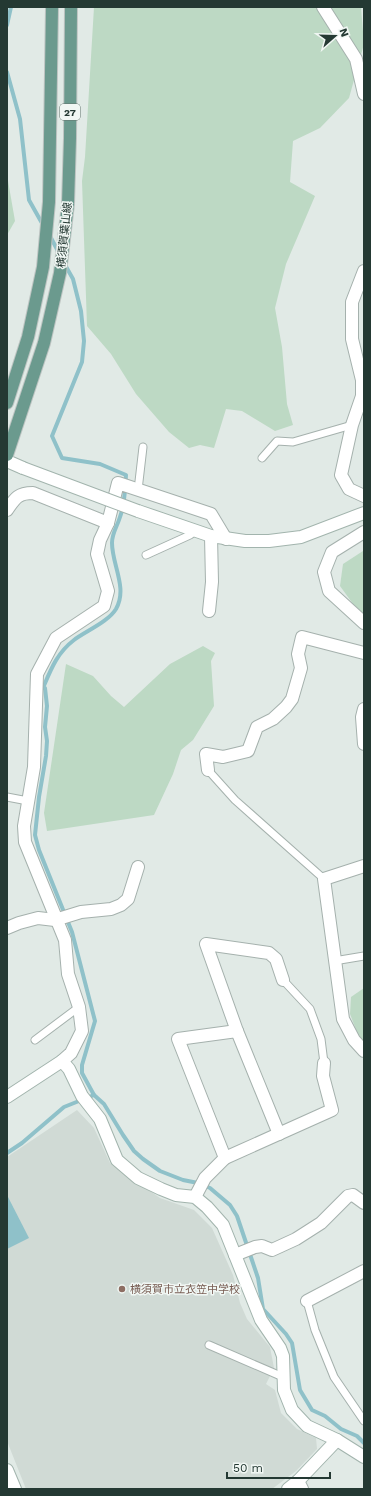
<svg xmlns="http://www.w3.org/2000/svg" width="371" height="1496" font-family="'Work Sans','Noto Sans JP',sans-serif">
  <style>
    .built { fill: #d0dad5 }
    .green { fill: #bdd9c4 }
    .water { fill: #8fc1c9 }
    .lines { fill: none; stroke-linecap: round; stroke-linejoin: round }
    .stream { stroke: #8fc1c9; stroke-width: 4 }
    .lane-casing { stroke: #a5b1ad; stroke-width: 9 }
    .street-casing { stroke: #a5b1ad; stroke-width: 14 }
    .secondary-casing { stroke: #a2b4ad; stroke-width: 14 }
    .primary-casing { stroke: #bdc4c2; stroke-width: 14 }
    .lane { stroke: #fff; stroke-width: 7 }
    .street { stroke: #fff; stroke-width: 12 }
    .secondary { stroke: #fff; stroke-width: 12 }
    .primary { stroke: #6b9a8e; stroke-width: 12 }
    .secondary-bridge-casing { stroke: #a2b4ad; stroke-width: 14; stroke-linecap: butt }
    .secondary-bridge { stroke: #fff; stroke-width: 12 }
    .education-dot { fill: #8d6e63; stroke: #f1f7f4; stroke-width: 1.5 }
    .labels { text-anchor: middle; stroke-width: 3; stroke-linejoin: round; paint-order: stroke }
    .shield { fill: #f1f7f4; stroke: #62726d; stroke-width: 1 }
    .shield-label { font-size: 10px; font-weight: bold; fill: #243933 }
    .street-label { font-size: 11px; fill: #243933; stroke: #f1f7f4 }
    .education-label { font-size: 11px; fill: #785e54; stroke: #f1f7f4; text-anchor: start }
  </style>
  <rect width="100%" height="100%" fill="#e1eae6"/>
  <!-- built -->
  <path class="built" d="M77,1110L94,1128L110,1163L160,1198L194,1210L212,1228L233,1275L240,1303L247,1319L270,1347L274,1368L266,1384L275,1390L281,1413L297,1429L316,1438L317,1449L296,1471L272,1489H26L7,1441V1157Z"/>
  <!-- green -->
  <g class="green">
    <path d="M94,7H361L364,44L349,98L320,128L293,141L290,182L315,196L286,264L275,308L282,347L287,404L293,425L275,431L242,411L226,409L214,448L200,445L189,448L169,432L136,394L111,354L87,326L82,181L85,157Z"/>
    <path d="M7,175L15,221L7,235Z"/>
    <path d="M363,551L364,554V619L340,586L343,564Z"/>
    <path d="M203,646L215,653L211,661L214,706L193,740L181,750L173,774L154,815L47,831L44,813L66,664L93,676L111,696L124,707L170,664Z"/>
    <path d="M364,988V1042L360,1040L350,1014L351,997Z"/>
  </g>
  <!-- water -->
  <path class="water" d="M7,1195L29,1238L7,1249Z"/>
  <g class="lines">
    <!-- stream -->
    <g class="stream">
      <path d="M7,25L11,7"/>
      <path d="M7,72L20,119L29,200L43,225"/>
      <path d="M50,236L59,253"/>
      <path d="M64,263L73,279L81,311L84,341L82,362L52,436L62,458L100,464L126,475C125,489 125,504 120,517C117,527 112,533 112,543C112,565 128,588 116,609C108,622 86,631 74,640C57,653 51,669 43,688H45L47,706L45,727L47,741L46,756L39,797L35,835L39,850L72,932L95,1021L82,1065V1073L94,1095L104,1104L123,1135L134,1151L143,1159L160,1171L183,1180L198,1183L210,1188L230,1205L237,1216L258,1278L263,1309L286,1334L292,1343L300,1390L312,1410L325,1416L341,1429L357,1436L364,1443"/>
      <path d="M7,1153L22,1143L64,1107L94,1095"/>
    </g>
    <!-- lane casing -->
    <g class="lane-casing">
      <g id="lane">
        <path d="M262,458L277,441L293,442L352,425"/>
        <path d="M138,490L143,447"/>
        <path d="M146,555L190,535L195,531"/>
        <path d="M208,770L235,800L324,879"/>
        <path d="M7,797L28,801"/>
        <path d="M334,961L364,956"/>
        <path d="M283,980L310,1009L321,1039L324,1063"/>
        <path d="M35,1040L79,1007"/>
        <path d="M307,1301L315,1330L334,1377L364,1421"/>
        <path d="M209,1345L283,1377"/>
      </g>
    </g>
    <!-- street casing -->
    <g class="street-casing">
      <g id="street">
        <path d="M323,7L356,59L364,94"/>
        <path d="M364,271L352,302V339L362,380V396L352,425L341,475L349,489L364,496"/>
        <path d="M7,510C15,498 18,493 33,493L108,523"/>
        <path d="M364,532L332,552L324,572L329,591L364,623"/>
        <path d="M209,611L212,582L211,536"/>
        <path d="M364,709L362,717L364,744"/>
        <path d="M208,770L206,754L223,757L248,751L257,727L273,719L286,707L292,699L301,668L298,654L302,637L364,653"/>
        <path d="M364,866L324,879L343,1019L354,1040L364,1051"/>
        <path d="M7,928L19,923L38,918L55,920L81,912L111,909L121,905L128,899L138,867"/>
        <path d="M62,1061L71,1053L82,1031L79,1007L68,974L65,940L25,842L24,826L34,767L37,674L56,638L104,606L108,591L97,554L100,540L108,523L118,483L211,514L226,539"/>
        <path d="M279,1134L237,1031L206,944L269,953L276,959L283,980"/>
        <path d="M225,1158L332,1110L323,1076L324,1063"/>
        <path d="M195,1197L205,1178L225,1158L178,1039L237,1031"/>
        <path d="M235,1255L255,1247L262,1246L272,1250L296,1239L321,1223L348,1196L353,1195L364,1203"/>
        <path d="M307,1301L364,1271"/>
        <path d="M298,1481L302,1489"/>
      </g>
    </g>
    <!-- secondary casing -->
    <g class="secondary-casing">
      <g id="secondary">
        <path d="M7,461L23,468"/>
        <path d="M138,511L211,536L245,541H269L301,537L364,513"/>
        <path d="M7,1097L62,1061L69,1069L82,1096L100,1119L117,1160L138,1178L161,1189L176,1195L195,1197L207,1207L223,1225L261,1320L280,1348L283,1356L284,1390L292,1410L307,1426L337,1440L364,1457"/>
        <path d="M7,1470L15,1489"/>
        <path d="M288,1489L298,1481L337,1440"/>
      </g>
    </g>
    <!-- primary casing -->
    <g class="primary-casing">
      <g id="primary">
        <path d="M7,403L28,337L43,267L49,202L52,7"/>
        <path d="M7,455L44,343L60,273L68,204L70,138L71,7"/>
      </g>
    </g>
    <!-- lane -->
    <use href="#lane" class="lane"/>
    <!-- street -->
    <use href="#street" class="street"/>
    <!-- secondary -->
    <use href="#secondary" class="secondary"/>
    <!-- primary -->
    <use href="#primary" class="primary"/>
    <!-- secondary-bridge casing -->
    <g class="secondary-bridge-casing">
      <path id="secondary-bridge" d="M23,468L138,511"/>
    </g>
    <!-- secondary-bridge -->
    <use href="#secondary-bridge" class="secondary-bridge"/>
  </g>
  <!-- markers -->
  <circle class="education-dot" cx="122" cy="1289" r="4"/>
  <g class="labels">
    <!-- shield labels -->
    <rect class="shield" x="60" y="104" width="20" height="16" rx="3"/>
    <g class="shield-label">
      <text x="70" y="116">27</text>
    </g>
    <!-- street labels -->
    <g class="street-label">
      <text transform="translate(64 235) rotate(-84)" y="4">横須賀葉山線</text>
    </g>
    <!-- education labels -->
    <g class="education-label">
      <text x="130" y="1293">横須賀市立衣笠中学校</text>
    </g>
  </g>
  <!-- border -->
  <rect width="371" height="1496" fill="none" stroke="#243933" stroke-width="16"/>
  <!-- north arrow -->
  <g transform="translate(335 36) rotate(70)" stroke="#f1f7f4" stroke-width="3" paint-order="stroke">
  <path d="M0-3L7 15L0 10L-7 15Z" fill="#243933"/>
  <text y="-6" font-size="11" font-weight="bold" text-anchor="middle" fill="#243933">N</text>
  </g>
  <!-- scale -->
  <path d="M227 1472v6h103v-6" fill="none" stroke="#243933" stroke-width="2"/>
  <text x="233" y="1472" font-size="12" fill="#243933" stroke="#f1f7f4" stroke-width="3" paint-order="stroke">50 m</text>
</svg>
